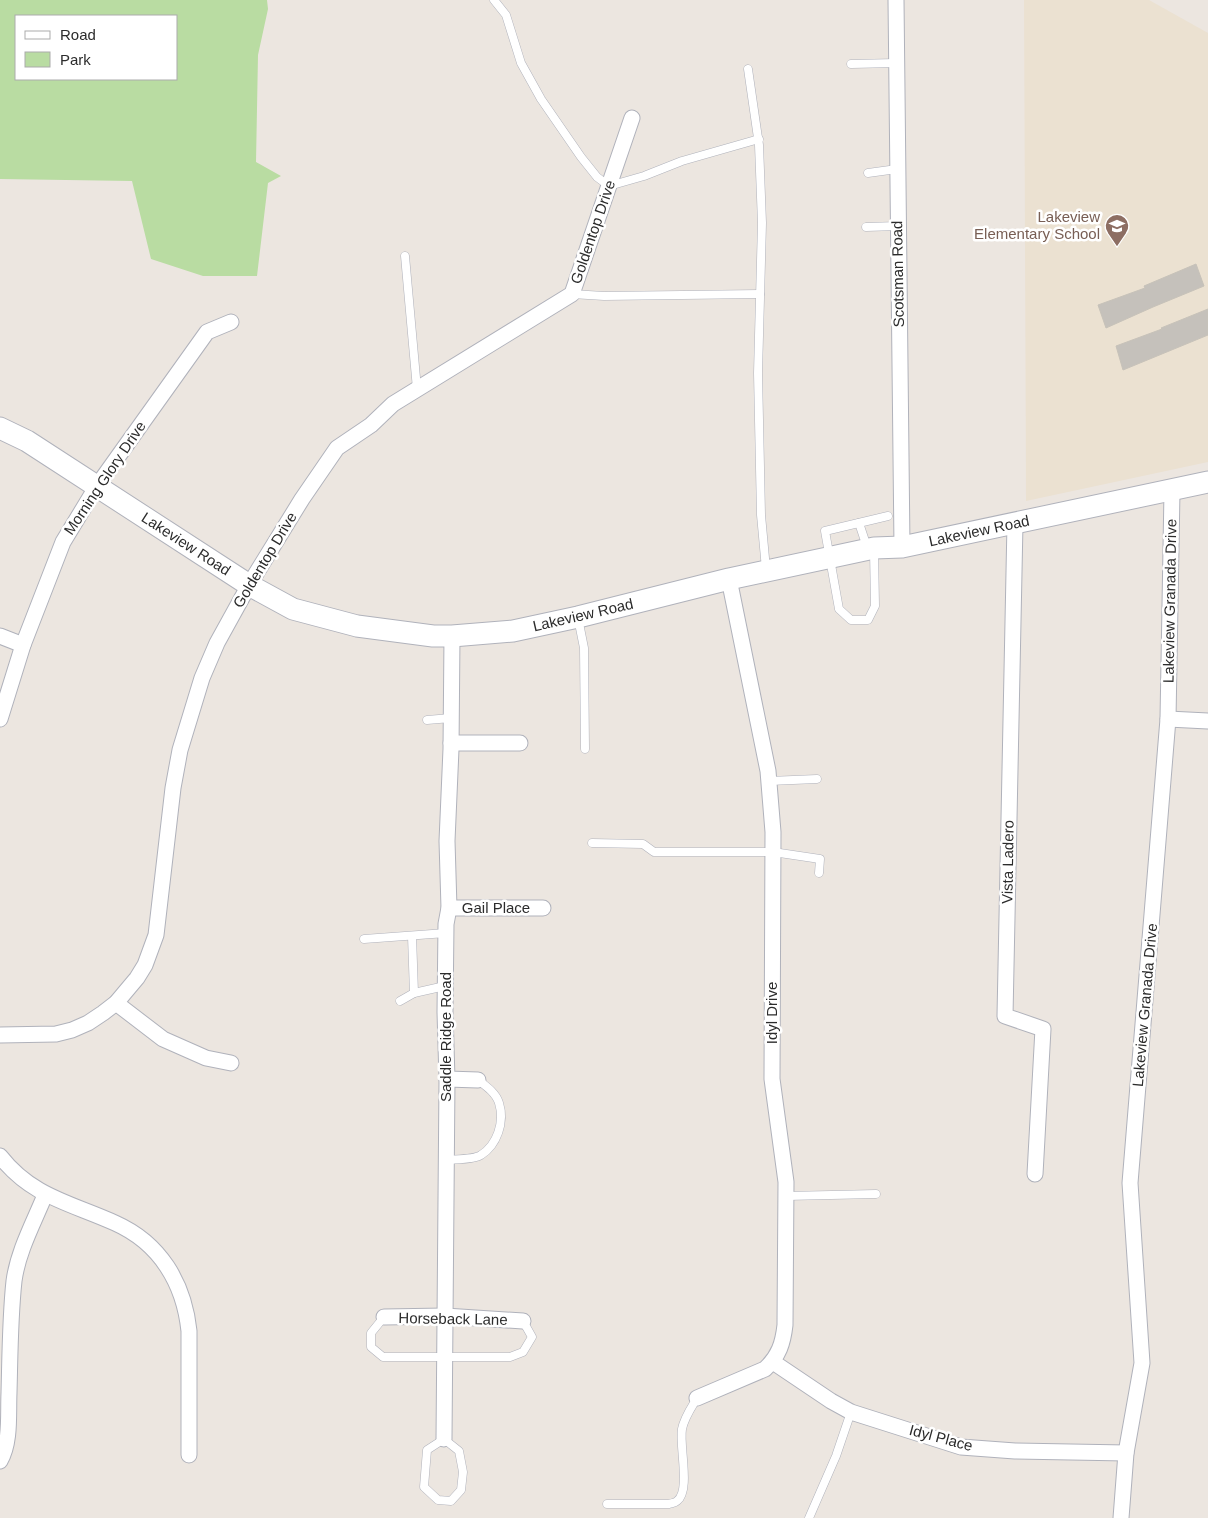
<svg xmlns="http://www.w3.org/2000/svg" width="1208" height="1518" font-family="Helvetica,sans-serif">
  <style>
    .education { fill: #ebe1d1 }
    .green { fill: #b9dca2; fill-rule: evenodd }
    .building { fill: #c5c1bb; stroke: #c7c2b9 }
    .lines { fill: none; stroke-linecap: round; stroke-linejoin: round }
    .lane-casing { stroke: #b0b2bb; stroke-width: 9 }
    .street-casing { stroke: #b0b2bb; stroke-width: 17 }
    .secondary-casing { stroke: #b0b2bb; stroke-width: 23 }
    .lane { stroke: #fff; stroke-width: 8 }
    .street { stroke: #fff; stroke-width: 15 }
    .secondary { stroke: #fff; stroke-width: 21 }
    .labels { text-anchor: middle; stroke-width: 5; stroke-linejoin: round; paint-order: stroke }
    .education-label { font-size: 15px; fill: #785e54; stroke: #fff; text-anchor: end }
    .street-label { font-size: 15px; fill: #2c2c2c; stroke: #fff }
  </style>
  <rect width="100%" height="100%" fill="#ece6e0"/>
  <!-- education -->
  <path class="education" d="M1024,0H1149L1208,33V462L1026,501Z"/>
  <!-- green -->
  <path class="green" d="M0,0H267L268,9L258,55L256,162L281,176L268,183L257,276H203L151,259L132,181L0,179ZM16,16H176V79H16Z"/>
  <!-- building -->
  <g class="building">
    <path d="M1196,264L1204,286L1153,307L1106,328L1098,305L1145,288L1144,286Z"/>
    <path d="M1208,309V335L1123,370L1116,346L1162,329L1161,328Z"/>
  </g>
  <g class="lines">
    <!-- lane casing -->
    <g class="lane-casing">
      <g id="lane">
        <path d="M494,0L506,15L521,63L541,99L581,157L597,177L609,186L644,176L682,161L759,139"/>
        <path d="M851,64L896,63"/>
        <path d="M748,69L759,145L762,223L758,373L761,515L766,569"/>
        <path d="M868,173L897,169"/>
        <path d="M866,227L898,226"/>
        <path d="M405,256L417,389"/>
        <path d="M572,294L604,296L760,294"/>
        <path d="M859,523L867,547"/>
        <path d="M874,550L875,606L868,620H851L839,609L825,531L888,516"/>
        <path d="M578,618L584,648L585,749"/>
        <path d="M427,720L451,718"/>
        <path d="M769,781L817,779"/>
        <path d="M592,843L643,844L654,852H773L820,859L819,873"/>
        <path d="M412,936L414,993L445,986"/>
        <path d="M364,939L446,933"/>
        <path d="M400,1001L414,993"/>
        <path d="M446,1160C454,1159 474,1160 481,1155C497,1145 505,1122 499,1103C496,1093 486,1086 478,1080"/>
        <path d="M786,1196L876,1194"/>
        <path d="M384,1317L371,1333V1347L383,1357H510L523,1352L532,1337L523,1321"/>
        <path d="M444,1439L459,1451L463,1472L461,1490L451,1501L438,1500L424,1487L427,1450Z"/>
        <path d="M607,1504H669C672,1503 675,1503 677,1501C691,1491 679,1446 682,1429C684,1418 691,1408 697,1398"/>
        <path d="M809,1518L836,1456L851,1412"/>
      </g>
    </g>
    <!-- street casing -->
    <g class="street-casing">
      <g id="street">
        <path d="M896,0L902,547"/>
        <path d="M1015,523L1005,1016L1043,1029L1035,1174"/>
        <path d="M0,636L23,645"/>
        <path d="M0,719L23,645L63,542L97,486L207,332L231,322"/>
        <path d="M1168,719L1208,721"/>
        <path d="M451,743H520"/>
        <path d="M449,908H543"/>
        <path d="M116,1003L163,1039L206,1058L231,1063"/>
        <path d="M0,1035L56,1034L72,1030L88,1023L103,1013L116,1003L137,978L145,965L156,935L173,788L180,750L202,678L217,643L249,585L302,499L337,448L371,425L393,404L572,294L632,118"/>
        <path d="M447,1079L478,1080"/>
        <path d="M0,1156C32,1197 71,1203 115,1223C160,1243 184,1283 189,1331V1455"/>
        <path d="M384,1317L445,1316L523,1321"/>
        <path d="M773,1362L831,1401L851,1412L961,1447L1015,1451L1126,1453"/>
        <path d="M697,1398L765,1369C779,1356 783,1343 785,1325L786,1182L772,1079L773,832L768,771L729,579"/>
        <path d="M444,1439L447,1079L445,1012L446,924L449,908L447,841L451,749L452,636"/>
        <path d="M0,1461C11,1442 8,1414 9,1393C10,1356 10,1318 14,1281C18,1251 34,1222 45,1195"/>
        <path d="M1121,1518L1126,1453L1142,1363L1130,1183L1168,719L1172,491"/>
      </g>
    </g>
    <!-- secondary casing -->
    <g class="secondary-casing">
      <path id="secondary" d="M0,428L27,441L249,585L293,609L357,626L433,636H452L513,631L578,617L729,579L874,548L902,547L1208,482"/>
    </g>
    <!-- lane -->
    <use href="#lane" class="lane"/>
    <!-- street -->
    <use href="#street" class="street"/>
    <!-- secondary -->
    <use href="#secondary" class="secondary"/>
  </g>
  <!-- icons -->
  <defs>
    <g id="school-pin" transform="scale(1.25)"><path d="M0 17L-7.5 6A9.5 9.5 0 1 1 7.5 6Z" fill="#8d6e63" stroke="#fff"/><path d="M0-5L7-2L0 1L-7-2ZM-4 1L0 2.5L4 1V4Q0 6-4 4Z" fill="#fff"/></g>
  </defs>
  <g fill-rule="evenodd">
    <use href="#school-pin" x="1117" y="226"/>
  </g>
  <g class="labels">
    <!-- education labels -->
    <g class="education-label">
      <text x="1100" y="222">Lakeview<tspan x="1100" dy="17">Elementary School</tspan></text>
    </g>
    <!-- street labels -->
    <g class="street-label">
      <text transform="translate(593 232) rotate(-71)" y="5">Goldentop Drive</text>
      <text transform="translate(898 274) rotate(-91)" y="5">Scotsman Road</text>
      <text transform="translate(105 478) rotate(-56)" y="5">Morning Glory Drive</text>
      <text transform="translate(979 531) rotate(-12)" y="5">Lakeview Road</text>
      <text transform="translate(186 544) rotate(33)" y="5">Lakeview Road</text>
      <text transform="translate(265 560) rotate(-59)" y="5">Goldentop Drive</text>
      <text transform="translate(1170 601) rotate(-89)" y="5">Lakeview Granada Drive</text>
      <text transform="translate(583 615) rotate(-13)" y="5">Lakeview Road</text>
      <text transform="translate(1008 862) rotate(-89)" y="5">Vista Ladero</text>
      <text x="496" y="913">Gail Place</text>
      <text transform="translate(1145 1005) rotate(-85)" y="5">Lakeview Granada Drive</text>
      <text transform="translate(772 1013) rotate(-90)" y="5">Idyl Drive</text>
      <text transform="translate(446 1037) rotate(-90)" y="5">Saddle Ridge Road</text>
      <text transform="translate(453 1319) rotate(1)" y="5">Horseback Lane</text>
      <text transform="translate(941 1438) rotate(15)" y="5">Idyl Place</text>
    </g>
  </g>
  <!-- legend -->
  <rect x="15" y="15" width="162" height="65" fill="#ffffff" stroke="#ababab"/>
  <rect x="25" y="31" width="25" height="8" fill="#ffffff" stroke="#ababab"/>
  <text x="60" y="40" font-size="15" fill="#2c2c2c">Road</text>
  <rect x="25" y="52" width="25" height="15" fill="#b9dca2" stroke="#ababab"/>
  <text x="60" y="65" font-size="15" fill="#2c2c2c">Park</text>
</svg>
